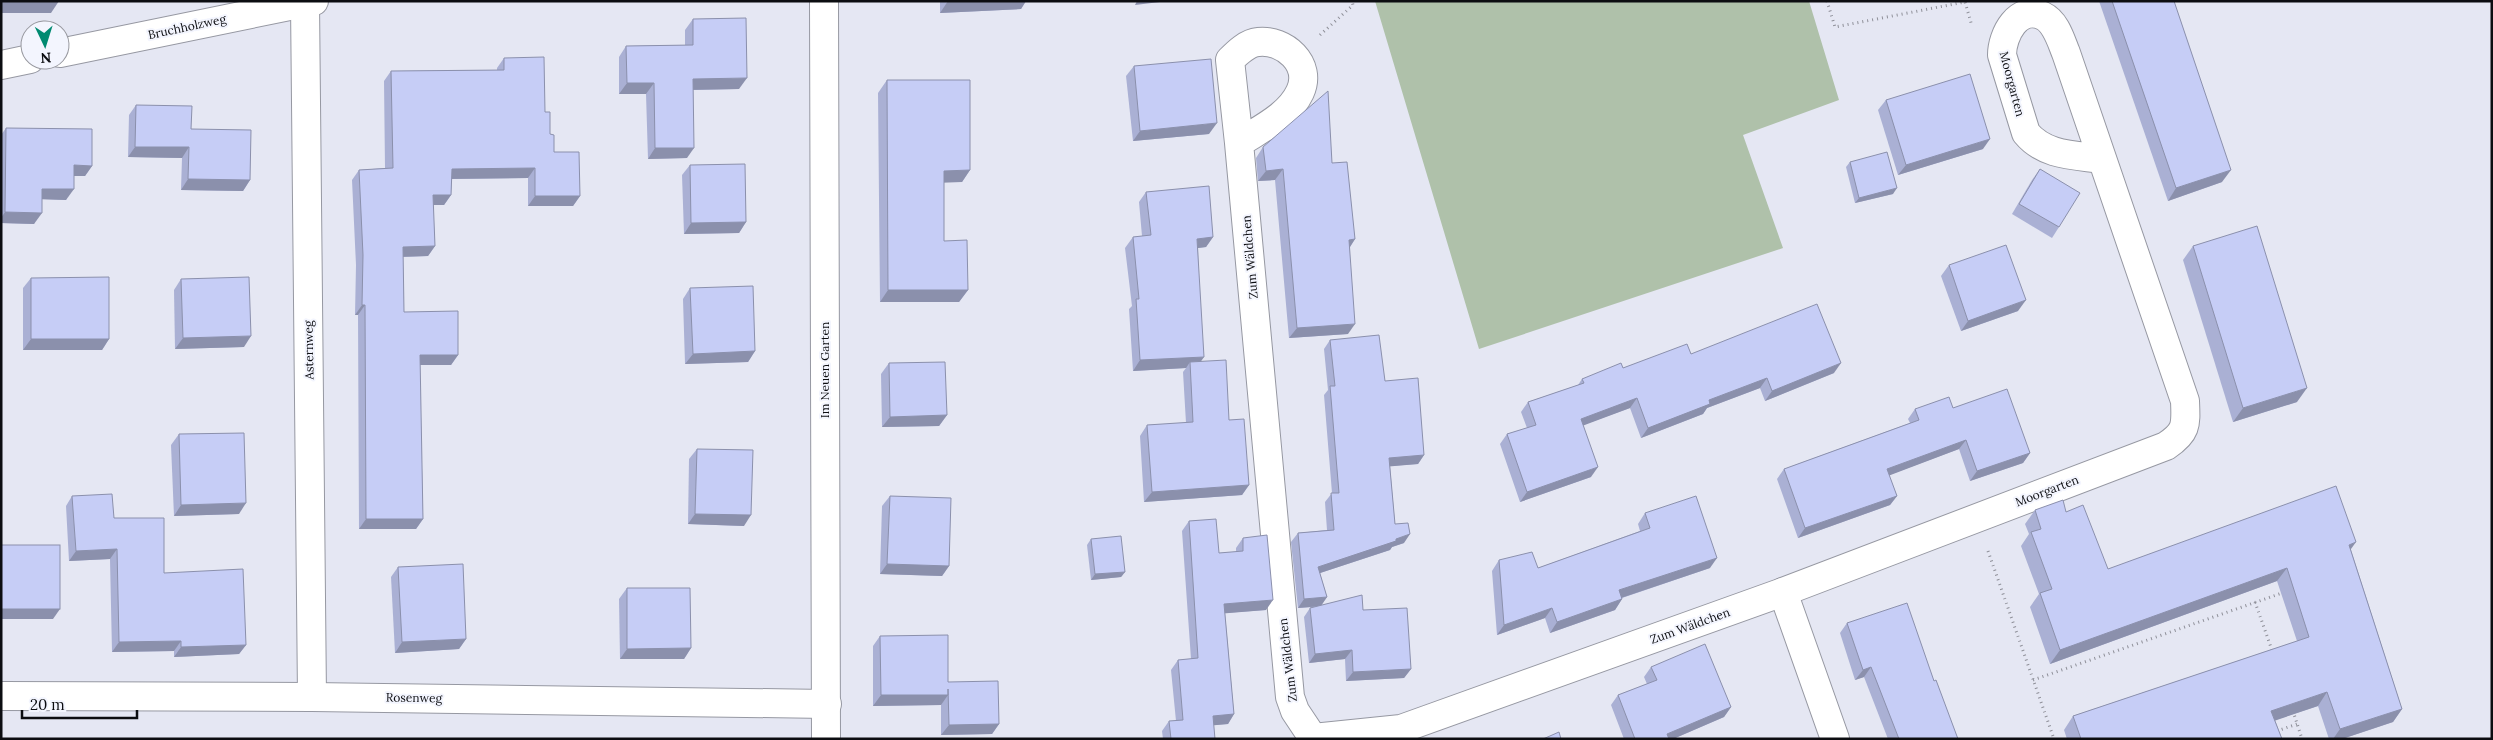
<svg xmlns="http://www.w3.org/2000/svg" width="2493" height="740" font-family="Lora,serif">
  <style>
    .green { fill: #afc1aa }
    .lines { fill: none; stroke-linecap: round; stroke-linejoin: round }
    .street-casing { stroke: #9698a2; stroke-width: 30 }
    .path { stroke: #8f9099; stroke-width: 3; stroke-dasharray: 1 4; stroke-linecap: butt }
    .street { stroke: #fff; stroke-width: 28 }
    .wall { fill: #aab0d4 }
    .shaded-wall { fill: #8b90ac }
    .building { fill: #c6cdf6; stroke: #8b90ac }
    .labels { text-anchor: middle; stroke-width: 4; stroke-linejoin: round; paint-order: stroke }
    .street-label { font-size: 12px; fill: #0c0d11; stroke: #f3f5fe }
  </style>
  <rect width="100%" height="100%" fill="#e5e7f3"/>
  <!-- green -->
  <path class="green" d="M1375,1H1809L1839,100L1743,135L1783,248L1479,349Z"/>
  <g class="lines">
    <!-- street casing -->
    <g class="street-casing">
      <g id="street">
        <path d="M824,1L826,739"/>
        <path d="M305,3L312,697"/>
        <path d="M60,53L314,1"/>
        <path d="M1,65L30,59"/>
        <path d="M1239,143L1230,60C1237,53 1247,43 1258,42C1284,39 1313,64 1300,92C1289,116 1260,129 1239,143L1290,697L1295,711L1313,738L1401,729L1783,592L2166,446C2187,432 2186,425 2185,401L2066,53C2061,41 2056,22 2043,16C2018,4 2002,35 2002,55L2026,133C2045,156 2074,155 2102,159"/>
        <path d="M1783,592L1835,739"/>
        <path d="M1,696L312,697L827,704"/>
      </g>
    </g>
    <!-- path -->
    <g class="path">
      <path d="M1827,1L1835,27L1965,2L1972,26"/>
      <path d="M1320,35L1353,5L1352,1"/>
      <path d="M1988,551L2054,739"/>
      <path d="M2255,602L2273,653"/>
      <path d="M2033,680L2285,592"/>
      <path d="M2293,711L2302,739"/>
      <path d="M2277,731L2297,724"/>
    </g>
    <!-- street -->
    <use href="#street" class="street"/>
  </g>
  <!-- wall -->
  <g class="wall">
    <path d="M940,1H1026L1021,9L940,13Z"/>
    <path d="M2099,1H2174L2222,182L2168,201Z"/>
    <path d="M693,19L739,89L693,90L687,158L648,159L646,94H619V57L626,46L685,45V30Z"/>
    <path d="M504,58L545,112L554,152L580,196L573,206H528V178L452,179L451,195L444,205H433L435,246L428,256L403,257L404,312L458,355L451,365H420L423,519L416,529H359L358,315H355L356,265L352,180L359,170L385,168L384,81L391,71L497,70V68Z"/>
    <path d="M1134,66L1209,134L1133,141L1126,76Z"/>
    <path d="M887,80L970,170L962,182H944V241L968,290L959,302H880L878,93Z"/>
    <path d="M1886,100L1983,149L1898,175L1878,110Z"/>
    <path d="M136,105L191,129L250,180L243,191L181,190L182,158L128,157L129,115Z"/>
    <path d="M6,128L92,166L85,176H74L66,200L42,199L34,224L1,223V135Z"/>
    <path d="M1263,147L1332,163L1355,239L1350,247L1348,334L1289,338L1275,180L1258,181L1256,158Z"/>
    <path d="M1850,162L1893,194L1855,203L1846,167Z"/>
    <path d="M690,165L746,222L739,233L684,234L682,175Z"/>
    <path d="M2040,169L2059,227L2052,238L2012,214L2032,180Z"/>
    <path d="M1146,192L1213,237L1206,247L1198,248L1201,361L1229,420L1249,485L1242,495L1144,502L1140,436L1147,425L1186,423L1183,372L1186,368L1133,371L1129,309L1132,306L1125,248L1133,237L1142,236L1139,202Z"/>
    <path d="M2193,246L2297,402L2233,422L2183,260Z"/>
    <path d="M1949,265L2018,311L1961,331L1941,276Z"/>
    <path d="M31,278L109,339L102,350H23V288Z"/>
    <path d="M181,279L244,347L175,349L174,290Z"/>
    <path d="M690,288L755,351L748,362L685,364L683,299Z"/>
    <path d="M1330,340L1385,381L1424,455L1418,464L1390,466L1395,524L1404,543L1392,547L1390,550L1320,573L1327,597L1321,605L1363,610L1411,669L1404,678L1346,681L1345,659L1309,663L1304,617L1310,608L1315,607L1298,608L1291,542L1298,533L1327,530L1325,502L1332,493L1324,395L1328,390L1324,349Z"/>
    <path d="M1691,354L1834,373L1765,401L1760,388L1707,408L1703,414L1641,438L1630,408L1583,425L1591,477L1520,502L1500,444L1507,434L1527,428L1521,412L1528,402L1578,385L1582,379Z"/>
    <path d="M889,363L947,415L939,426L882,427L881,374Z"/>
    <path d="M1953,408L2030,453L2023,463L1970,481L1959,449L1889,475L1897,496L1890,505L1798,538L1777,479L1784,469L1910,423L1908,419L1915,409Z"/>
    <path d="M179,434L239,514L174,516L171,445Z"/>
    <path d="M697,449L744,526L688,524L689,459Z"/>
    <path d="M72,496L114,518L164,573L246,645L239,654L174,657V651L112,652L110,559L69,561L66,506Z"/>
    <path d="M890,496L949,566L942,576L880,574L882,506Z"/>
    <path d="M2035,510L2066,512L2108,569L2351,550L2402,709L2393,722L2342,739H2329L2318,706L2275,720L2282,739H2067L2064,730L2073,716L2297,641L2277,581L2050,664L2030,607L2039,594L2021,546L2029,534L2025,524Z"/>
    <path d="M1645,513L1710,568L1622,598V599L1615,610L1550,633L1545,618L1497,635L1492,571L1499,560L1538,568L1640,531L1638,524Z"/>
    <path d="M1189,521L1219,553L1236,552V548L1243,538L1266,610L1225,613L1234,714L1228,724L1213,725L1215,739H1163L1162,731L1169,721H1176L1171,670L1178,660L1191,659L1182,531Z"/>
    <path d="M1091,539L1125,572L1121,577L1091,580L1087,545Z"/>
    <path d="M398,567L466,639L459,649L395,653L391,577Z"/>
    <path d="M627,588L691,648L684,659H620L619,599Z"/>
    <path d="M1847,623L1934,681L1958,739H1888L1864,677L1855,680L1840,633Z"/>
    <path d="M880,636L948,682L999,724L992,734L941,735V705L873,706V646Z"/>
    <path d="M1651,667L1731,707L1724,717L1673,739H1624L1611,705L1618,695L1647,684L1644,677Z"/>
  </g>
  <!-- shaded-wall -->
  <g class="shaded-wall">
    <path d="M1,1H59L51,13H1Z"/>
    <path d="M948,1H1026L1021,9L940,13Z"/>
    <path d="M1137,1H1168L1135,5Z"/>
    <path d="M747,78L739,89L685,90L693,79Z"/>
    <path d="M627,83H654L646,94H619Z"/>
    <path d="M1217,123L1209,134L1133,141L1140,131Z"/>
    <path d="M1990,139L1983,149L1898,175L1906,165Z"/>
    <path d="M135,147H189L182,158L128,157Z"/>
    <path d="M655,148H694L687,158L648,159Z"/>
    <path d="M74,165L92,166L85,176H66Z"/>
    <path d="M535,168L528,178L445,179L452,169Z"/>
    <path d="M1283,169L1275,180L1258,181L1266,171Z"/>
    <path d="M970,170L962,182L935,183L944,171Z"/>
    <path d="M2231,170L2222,182L2168,201L2176,188Z"/>
    <path d="M188,179L250,180L243,191L181,190Z"/>
    <path d="M1897,188L1893,194L1855,203L1859,198Z"/>
    <path d="M42,189H74L66,200L35,199Z"/>
    <path d="M433,195H451L444,205H426Z"/>
    <path d="M535,196H580L573,206H528Z"/>
    <path d="M5,212L42,213L34,224L1,223V218Z"/>
    <path d="M746,222L739,233L684,234L691,223Z"/>
    <path d="M1213,237L1206,247L1190,249L1197,239Z"/>
    <path d="M1355,239L1348,250L1349,240Z"/>
    <path d="M435,246L428,256L396,257L403,247Z"/>
    <path d="M888,290H968L959,302H880Z"/>
    <path d="M2026,300L2018,311L1961,331L1968,321Z"/>
    <path d="M362,305H365L358,315H355Z"/>
    <path d="M1355,324L1348,334L1289,338L1297,328Z"/>
    <path d="M251,336L244,347L175,349L183,338Z"/>
    <path d="M31,339H109L102,350H23Z"/>
    <path d="M755,351L748,362L685,364L693,354Z"/>
    <path d="M420,355H458L451,365H413Z"/>
    <path d="M1204,357L1197,367L1190,362L1186,368L1133,371L1140,360Z"/>
    <path d="M1841,363L1834,373L1765,401L1772,391Z"/>
    <path d="M1767,378L1760,388L1707,408L1703,414L1641,438L1648,428L1709,400Z"/>
    <path d="M2307,388L2297,402L2233,422L2243,408Z"/>
    <path d="M1637,398L1630,408L1574,429L1581,419Z"/>
    <path d="M947,415L939,426L882,427L890,417Z"/>
    <path d="M1966,440L1959,449L1880,479L1887,469Z"/>
    <path d="M2030,453L2023,463L1970,481L1977,471Z"/>
    <path d="M1424,455L1418,464L1383,467L1389,458Z"/>
    <path d="M1598,467L1591,477L1520,502L1527,492Z"/>
    <path d="M1249,485L1242,495L1144,502L1152,492Z"/>
    <path d="M1897,496L1890,505L1798,538L1805,528Z"/>
    <path d="M246,503L239,514L174,516L181,505Z"/>
    <path d="M695,514L751,515L744,526L688,524Z"/>
    <path d="M366,519H423L416,529H359Z"/>
    <path d="M1410,534L1404,543L1392,547L1390,550L1311,576L1318,567Z"/>
    <path d="M2356,542L2346,556L2349,545Z"/>
    <path d="M117,549L110,559L69,561L76,551Z"/>
    <path d="M1717,558L1710,568L1612,601L1619,590Z"/>
    <path d="M887,564L949,566L942,576L880,574Z"/>
    <path d="M2287,568L2277,581L2050,664L2060,650Z"/>
    <path d="M1125,572L1121,577L1091,580L1095,574Z"/>
    <path d="M1327,597L1321,606L1298,608L1304,599Z"/>
    <path d="M1622,599L1615,610L1550,633L1557,622Z"/>
    <path d="M1273,600L1266,610L1217,614L1224,604Z"/>
    <path d="M1552,608L1545,618L1497,635L1504,625Z"/>
    <path d="M1,609H60L53,619H1Z"/>
    <path d="M466,639L459,649L395,653L402,642Z"/>
    <path d="M181,641L174,651L112,652L119,642Z"/>
    <path d="M246,645L239,654L174,657L181,647Z"/>
    <path d="M691,648L684,659H620L627,649Z"/>
    <path d="M1352,650L1345,659L1309,663L1315,654Z"/>
    <path d="M1871,667L1864,677L1855,680L1863,670Z"/>
    <path d="M1411,669L1404,678L1346,681L1353,672Z"/>
    <path d="M2327,692L2318,706L2262,725L2271,711Z"/>
    <path d="M881,695H948L941,705L873,706Z"/>
    <path d="M1731,707L1724,717L1673,739H1663L1667,734Z"/>
    <path d="M2402,709L2393,722L2342,739H2333L2340,729Z"/>
    <path d="M1234,714L1228,724L1206,726L1213,716Z"/>
    <path d="M999,724L992,734L941,735L949,725Z"/>
  </g>
  <!-- building -->
  <g class="building">
    <path d="M2112,1H2174L2231,170L2176,188Z"/>
    <path d="M746,18L747,78L693,79L694,148H655L654,83H627L626,46L693,45V19Z"/>
    <path d="M544,57L545,112H550V134L554,135V152H579L580,196H535V168L452,169L451,195H433L435,246L403,247L404,312L458,311V355H420L423,519H366L365,305H362L363,255L359,170L393,168L391,71L504,70V58Z"/>
    <path d="M1211,59L1217,123L1140,131L1134,66Z"/>
    <path d="M1970,74L1990,139L1906,165L1886,100Z"/>
    <path d="M887,80H970V170L944,171V241L967,240L968,290H888Z"/>
    <path d="M1328,91L1332,163L1347,162L1355,239L1349,240L1355,324L1297,328L1283,169L1266,171L1263,147Z"/>
    <path d="M136,105L192,106L191,129L251,130L250,180L188,179L189,147H135Z"/>
    <path d="M6,128L92,129V166L74,165V189H42V213L5,212Z"/>
    <path d="M1887,152L1897,188L1859,198L1850,162Z"/>
    <path d="M745,164L746,222L691,223L690,165Z"/>
    <path d="M2040,169L2080,193L2059,227L2019,204Z"/>
    <path d="M1209,186L1213,237L1197,239L1204,357L1140,360L1136,299H1139L1133,237L1151,235L1146,192Z"/>
    <path d="M2257,226L2307,388L2243,408L2193,246Z"/>
    <path d="M2006,245L2026,300L1968,321L1949,265Z"/>
    <path d="M109,277V339H31V278Z"/>
    <path d="M249,277L251,336L183,338L181,279Z"/>
    <path d="M753,286L755,351L693,354L690,288Z"/>
    <path d="M1817,304L1841,363L1772,391L1767,378L1709,400L1710,404L1648,428L1637,398L1581,419L1598,467L1527,492L1507,434L1536,425L1528,402L1584,383L1582,379L1621,363L1623,368L1687,344L1691,354Z"/>
    <path d="M1379,335L1385,381L1418,378L1424,455L1389,458L1395,524L1408,523L1410,534L1396,539V541L1318,567L1327,597L1304,599L1298,533L1334,530L1331,493H1339L1330,386H1335L1330,340Z"/>
    <path d="M1226,360L1229,420L1244,419L1249,485L1152,492L1147,425L1193,422L1190,362Z"/>
    <path d="M945,362L947,415L890,417L889,363Z"/>
    <path d="M2007,389L2030,453L1977,471L1966,440L1887,469L1897,496L1805,528L1784,469L1919,420L1915,409L1949,397L1953,408Z"/>
    <path d="M244,433L246,503L181,505L179,434Z"/>
    <path d="M697,449L753,450L751,515L695,514Z"/>
    <path d="M2336,486L2356,542L2349,545L2402,709L2340,729L2327,692L2271,711L2282,739H2081L2073,716L2309,637L2287,568L2060,650L2040,593L2052,589L2031,532L2041,529L2035,510L2063,500L2066,512L2083,505L2108,569Z"/>
    <path d="M112,494L114,518H164V573L243,569L246,645L181,647V641L119,642L117,549L76,551L72,496Z"/>
    <path d="M890,496L951,498L949,566L887,564Z"/>
    <path d="M1696,496L1717,558L1619,590L1622,599L1557,622L1552,608L1504,625L1499,560L1532,552L1538,568L1650,528L1645,513Z"/>
    <path d="M1216,519L1219,553L1243,551V538L1267,535L1273,600L1224,604L1234,714L1213,716L1215,739H1171L1169,721L1183,720L1178,660L1198,658L1189,521Z"/>
    <path d="M1121,536L1125,572L1095,574L1091,539Z"/>
    <rect x="1" y="545" width="59" height="64"/>
    <path d="M463,564L466,639L402,642L398,567Z"/>
    <path d="M627,588H690L691,648L627,649Z"/>
    <path d="M1362,595L1363,610L1407,608L1411,669L1353,672L1352,650L1315,654L1310,608Z"/>
    <path d="M1907,603L1934,681L1936,680L1958,739H1899L1871,667L1863,670L1847,623Z"/>
    <path d="M948,635V682L998,681L999,724L949,725L948,689V695H881L880,636Z"/>
    <path d="M1705,644L1731,707L1667,734L1669,739H1635L1618,695L1657,680L1651,667Z"/>
    <path d="M1559,732L1561,739H1543Z"/>
  </g>
  <g class="labels">
    <!-- street labels -->
    <g class="street-label">
      <text transform="translate(187 27) rotate(-12)" y="4">Bruchholzweg</text>
      <text transform="translate(2012 84) rotate(75)" y="4">Moorgarten</text>
      <text transform="translate(1250 257) rotate(-95)" y="4">Zum Wäldchen</text>
      <text transform="translate(309 350) rotate(-91)" y="4">Asternweg</text>
      <text transform="translate(825 370) rotate(-90)" y="4">Im Neuen Garten</text>
      <text transform="translate(2047 491) rotate(-21)" y="4">Moorgarten</text>
      <text transform="translate(1690 626) rotate(-20)" y="4">Zum Wäldchen</text>
      <text transform="translate(1288 660) rotate(-97)" y="4">Zum Wäldchen</text>
      <text transform="translate(414 698) rotate(1)" y="4">Rosenweg</text>
    </g>
  </g>
  <!-- border -->
  <rect width="2493" height="740" fill="none" stroke="#0c0d11" stroke-width="5"/>
  <!-- north arrow -->
  <g transform="translate(45 45) rotate(176)"><circle r="24" fill="#f3f5fe" stroke="#97989f"/>
  <path d="M0-4L9 19L0 12L-9 19Z" fill="#008a71"/>
  <text y="-8" font-size="14" font-weight="bold" text-anchor="middle" fill="#0c0d11">N</text>
  </g>
  <!-- scale -->
  <path d="M22 710v8h115v-8" fill="none" stroke="#0c0d11" stroke-width="2.5"/>
  <text x="30" y="710" font-size="15" fill="#0c0d11" stroke="#f3f5fe" stroke-width="4" paint-order="stroke">20 m</text>
</svg>
